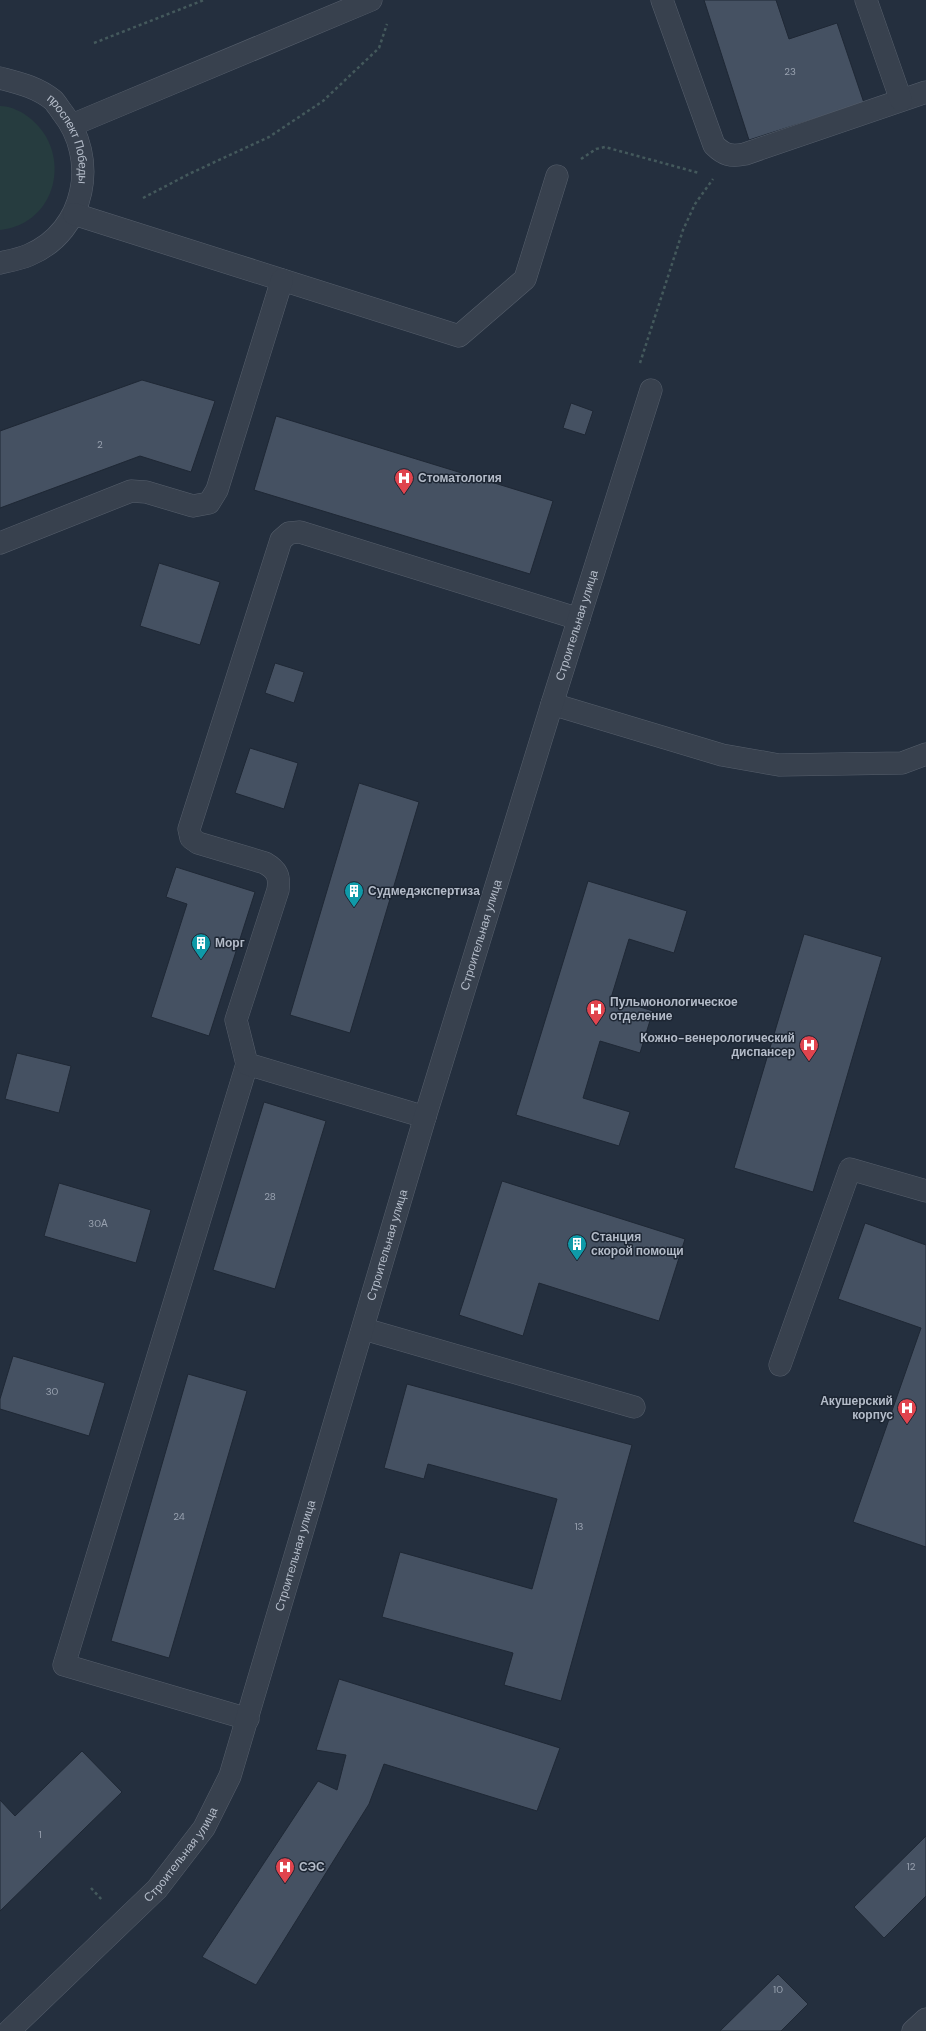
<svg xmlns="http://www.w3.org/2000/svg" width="926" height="2031" font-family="'DM Sans',sans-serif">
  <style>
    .green { fill: #263c3f }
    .building { fill: #455162; stroke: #1f2835 }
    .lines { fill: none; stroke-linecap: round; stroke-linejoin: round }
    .minor-casing { stroke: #565f6c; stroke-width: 23 }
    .path { stroke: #44595c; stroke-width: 2.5; stroke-dasharray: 3 3; stroke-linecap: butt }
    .minor { stroke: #38414e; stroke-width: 22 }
    .labels { text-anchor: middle; stroke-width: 3; stroke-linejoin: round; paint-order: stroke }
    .number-label { font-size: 10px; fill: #98a1af }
    .street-label { font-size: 12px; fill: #b4bcc9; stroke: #1d2633 }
    .poi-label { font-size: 12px; font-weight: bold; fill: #b4bcc9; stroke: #1d2633; text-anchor: start }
  </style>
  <rect width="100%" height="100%" fill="#242f3e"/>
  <!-- green -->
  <path class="green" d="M0,106C11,106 23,112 31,119C73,154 57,224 0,230Z"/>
  <!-- building -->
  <g class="building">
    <path d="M704,0H776L789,39L837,23L864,103L749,140Z"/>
    <path d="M142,380L215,401L191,472L140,456L0,508V431Z"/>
    <path d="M571,403L593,411L585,435L563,428Z"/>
    <path d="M276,416L553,501L530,574L254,490Z"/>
    <path d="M159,563L220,582L200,645L140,626Z"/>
    <path d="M275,663L304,672L294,703L265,693Z"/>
    <path d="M250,748L298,763L284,809L235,793Z"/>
    <path d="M359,783L419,802L350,1033L290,1015Z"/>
    <path d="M176,867L255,892L209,1036L151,1017L187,904L166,897Z"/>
    <path d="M588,881L687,911L674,953L629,939L611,998L653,1011L640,1053L600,1041L583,1098L630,1112L619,1146L516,1115Z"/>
    <path d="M804,934L882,957L813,1192L734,1168Z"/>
    <path d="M17,1053L71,1066L59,1113L5,1099Z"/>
    <path d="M264,1102L326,1121L275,1289L213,1270Z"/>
    <path d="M502,1181L685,1239L659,1321L539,1283L523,1336L459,1315Z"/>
    <path d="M59,1183L151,1210L136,1263L44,1236Z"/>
    <path d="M865,1223L926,1245V1547L853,1522L921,1328L838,1299Z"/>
    <path d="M13,1356L105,1383L89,1436L0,1409V1399Z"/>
    <path d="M188,1374L247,1391L169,1658L111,1641Z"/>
    <path d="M407,1384L632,1445L561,1701L504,1685L513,1653L382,1617L400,1552L532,1589L557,1499L428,1464L424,1479L384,1468Z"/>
    <path d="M339,1679L560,1748L537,1811L384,1764L369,1804L256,1985L202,1957L318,1781L337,1790L346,1755L316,1750Z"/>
    <path d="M82,1751L122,1792L0,1911V1800L15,1816Z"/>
    <path d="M926,1836V1896L884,1938L854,1907Z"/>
    <path d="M778,1974L808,2004L781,2031H720Z"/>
  </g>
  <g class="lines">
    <!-- minor casing -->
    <g class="minor-casing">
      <g id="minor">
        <path d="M662,0L714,145C724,155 731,157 745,154L926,92"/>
        <path d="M866,0L901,100"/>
        <path id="s1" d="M0,78C19,83 37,87 53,100C56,103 59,108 62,112C99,158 86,231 29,255C20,259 9,261 0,263"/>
        <path d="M72,125L371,0"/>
        <path d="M74,214L459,336L525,279L557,176"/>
        <path d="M0,543L131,491L146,492L193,506L209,503L217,490L282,280"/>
        <path d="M552,704L722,755L779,765L902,763L926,754"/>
        <path d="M247,1064L64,1665L248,1719"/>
        <path d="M425,1117L247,1064L236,1020L278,890C280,876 277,870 265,863L198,843L191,838L189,829L281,540L289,533L300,532L579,619"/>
        <path d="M364,1329L634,1407"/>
        <path d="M780,1365L850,1169L926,1191"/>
        <path id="s2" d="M9,2031L157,1889L204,1828L230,1776L425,1117L552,704L651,390"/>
        <path d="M913,2031L926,2019"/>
      </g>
    </g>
    <!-- path -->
    <g class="path">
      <path d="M94,43L204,0"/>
      <path d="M581,159L596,149L605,147L699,173"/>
      <path d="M143,198L191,173L269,137L323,101L379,48L387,24"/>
      <path d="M640,363L683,230L695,204L713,179"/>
      <path d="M91,1888L103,1901"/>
    </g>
    <!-- minor -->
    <use href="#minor" class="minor"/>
  </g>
  <!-- icons -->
  <defs>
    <g id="hospital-pin" transform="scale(1)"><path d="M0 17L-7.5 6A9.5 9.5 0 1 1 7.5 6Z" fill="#e0444e" stroke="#1d2633"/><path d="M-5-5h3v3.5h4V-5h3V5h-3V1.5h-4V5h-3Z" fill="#fff"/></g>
    <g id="building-pin" transform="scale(1)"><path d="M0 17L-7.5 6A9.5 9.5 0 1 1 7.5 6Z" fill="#0f9aa8" stroke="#1d2633"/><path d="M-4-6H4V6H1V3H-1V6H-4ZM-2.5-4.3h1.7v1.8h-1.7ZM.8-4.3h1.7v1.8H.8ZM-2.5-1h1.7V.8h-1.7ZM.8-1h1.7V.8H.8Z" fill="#fff"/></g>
  </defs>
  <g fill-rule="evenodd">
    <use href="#hospital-pin" x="404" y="478"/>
    <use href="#building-pin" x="354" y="891"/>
    <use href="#building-pin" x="201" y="943"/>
    <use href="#hospital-pin" x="596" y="1009"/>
    <use href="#hospital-pin" x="809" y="1045"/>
    <use href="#building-pin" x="577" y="1244"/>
    <use href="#hospital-pin" x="907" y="1408"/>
    <use href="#hospital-pin" x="285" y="1867"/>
  </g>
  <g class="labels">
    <!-- number labels -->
    <g class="number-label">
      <text x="790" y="75">23</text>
      <text x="100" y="448">2</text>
      <text x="270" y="1200">28</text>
      <text x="98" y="1227">30А</text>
      <text x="52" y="1395">30</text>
      <text x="179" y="1520">24</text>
      <text x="579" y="1530">13</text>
      <text x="40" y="1838">1</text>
      <text x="911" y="1870">12</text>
      <text x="778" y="1993">10</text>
    </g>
    <!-- street labels -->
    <g class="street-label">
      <text dy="4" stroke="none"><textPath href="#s1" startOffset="101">проспект Победы</textPath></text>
      <text dy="4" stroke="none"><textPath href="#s2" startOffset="1542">Строительная улица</textPath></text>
      <text dy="4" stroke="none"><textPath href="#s2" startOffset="1218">Строительная улица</textPath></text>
      <text dy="4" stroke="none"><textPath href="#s2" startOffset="894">Строительная улица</textPath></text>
      <text dy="4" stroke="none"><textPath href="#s2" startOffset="570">Строительная улица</textPath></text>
      <text dy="4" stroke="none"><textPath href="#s2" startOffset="247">Строительная улица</textPath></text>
    </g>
    <!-- poi labels -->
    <g class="poi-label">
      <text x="418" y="482">Стоматология</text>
      <text x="368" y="895">Судмедэкспертиза</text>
      <text x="215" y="947">Морг</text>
      <text x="610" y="1006">Пульмонологическое<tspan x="610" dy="14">отделение</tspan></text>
      <text x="795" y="1042" text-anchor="end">Кожно-венерологический<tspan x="795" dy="14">диспансер</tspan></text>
      <text x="591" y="1241">Станция<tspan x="591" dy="14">скорой помощи</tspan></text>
      <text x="893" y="1405" text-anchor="end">Акушерский<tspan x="893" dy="14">корпус</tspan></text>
      <text x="299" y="1871">СЭС</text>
    </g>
  </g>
</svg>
